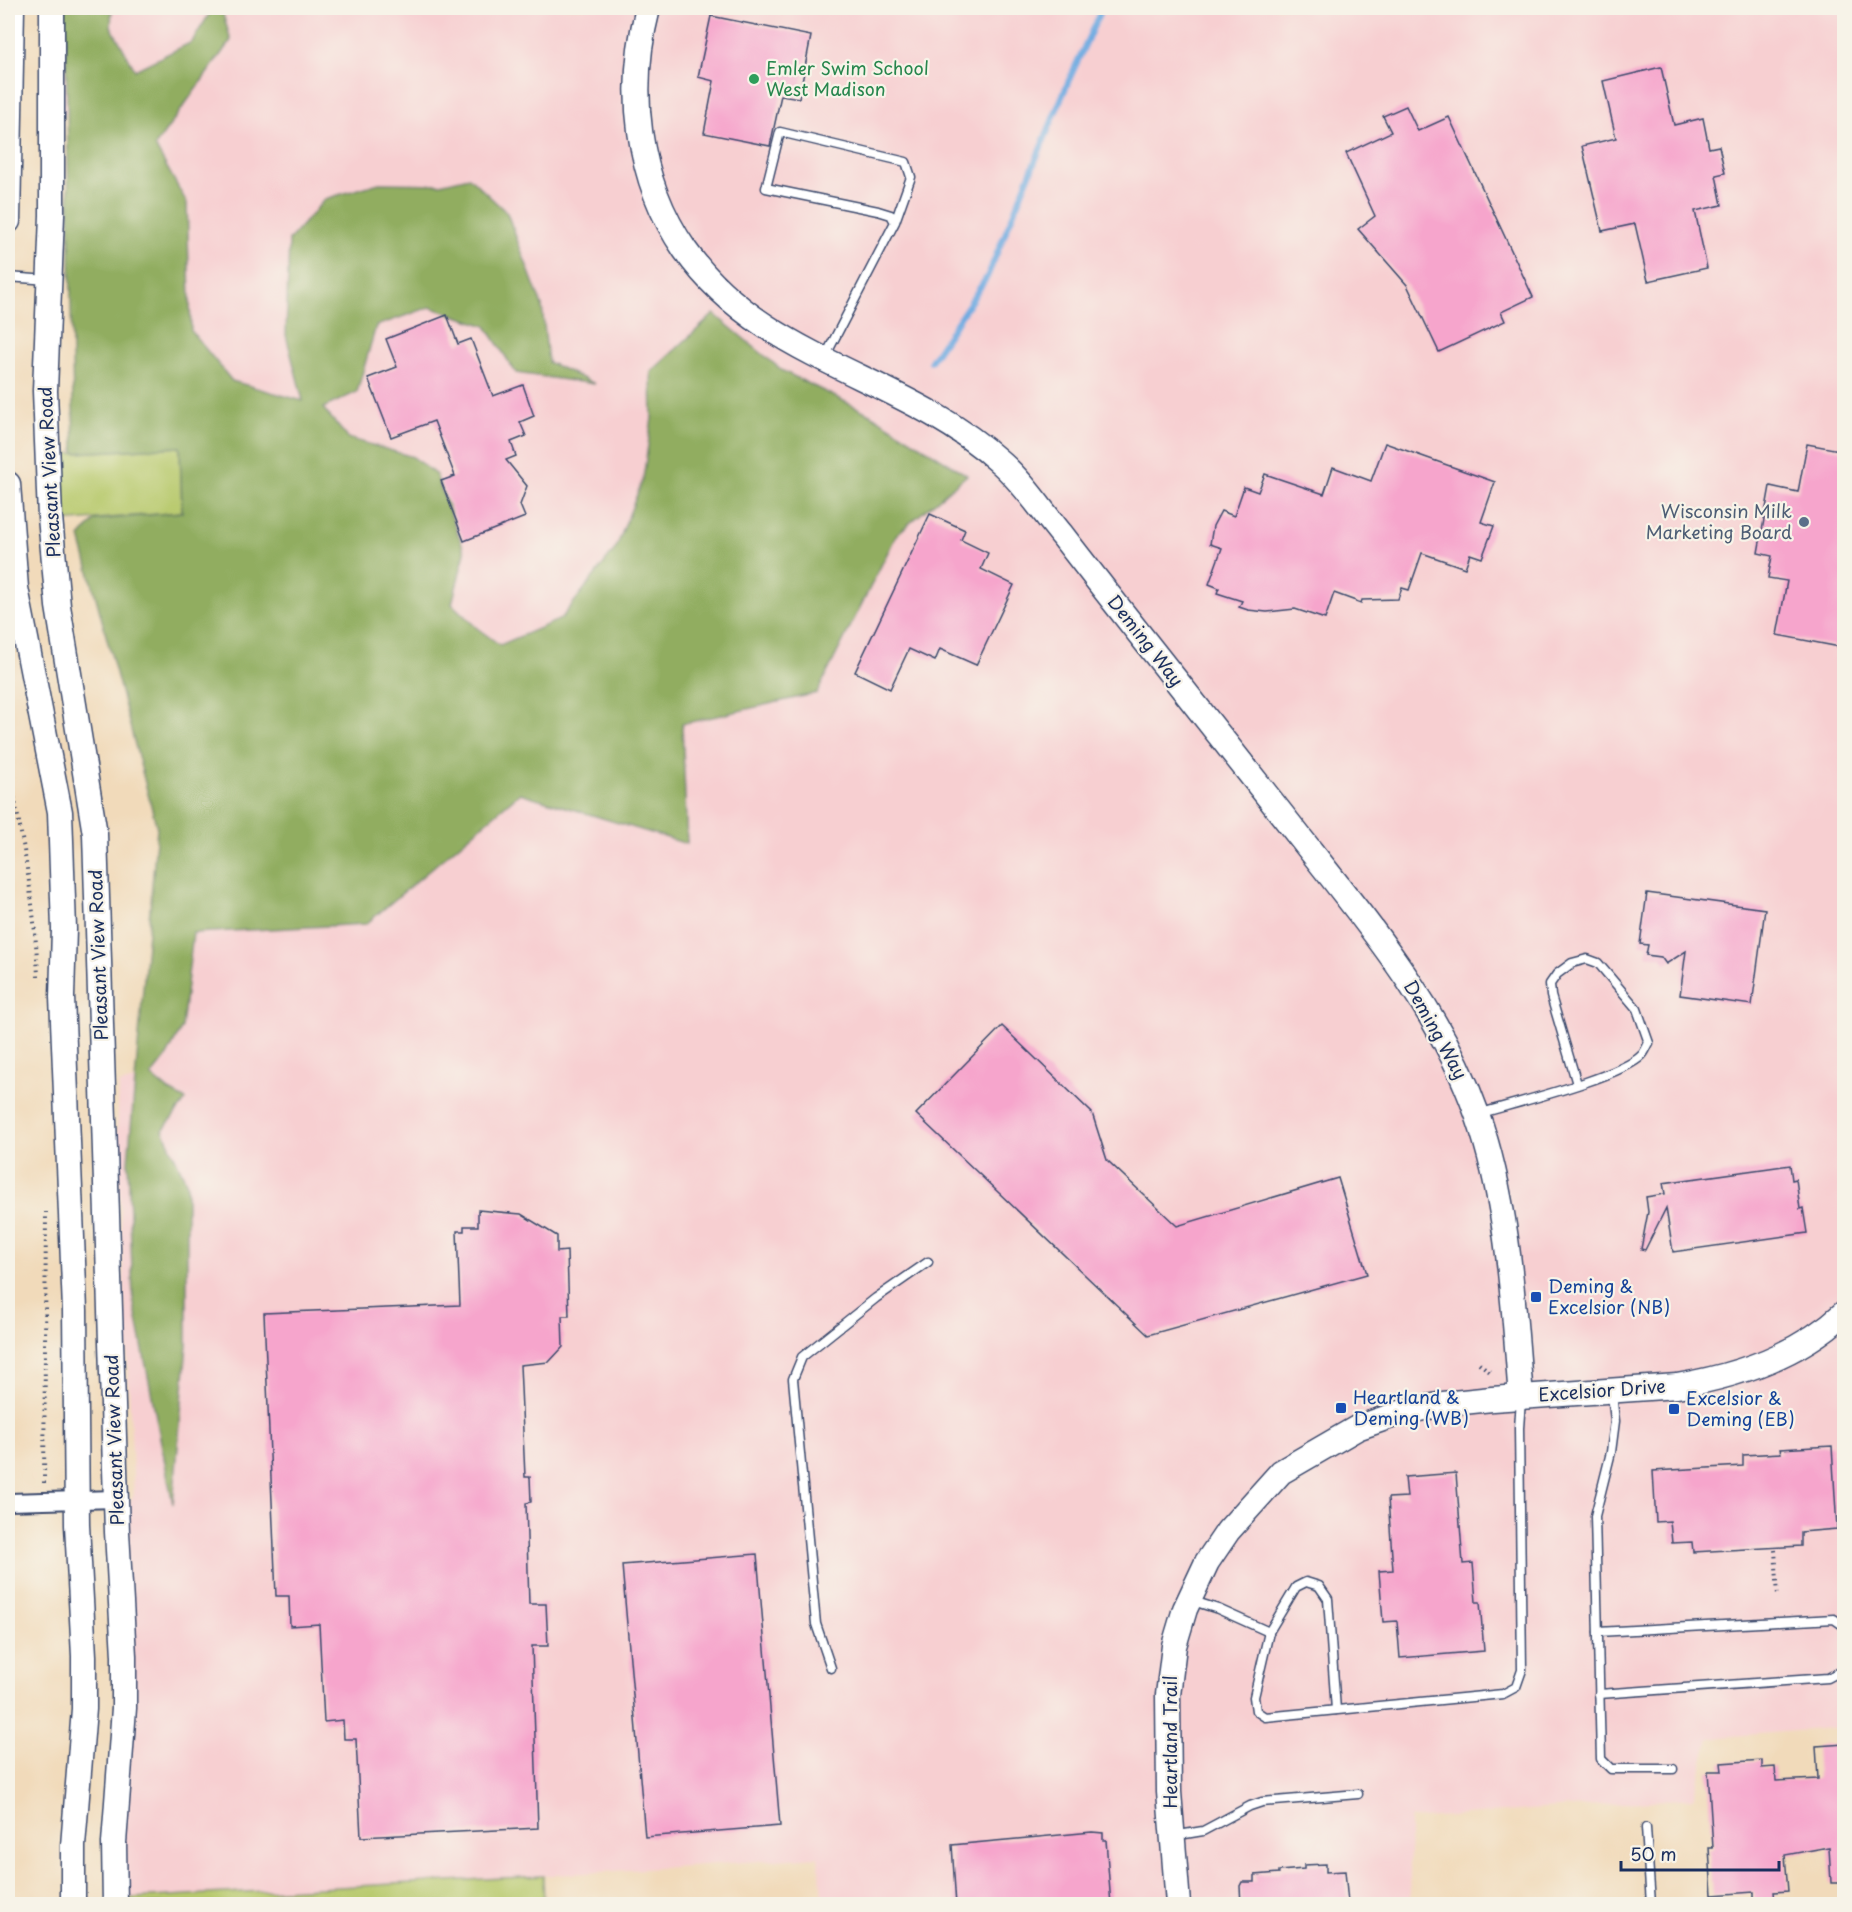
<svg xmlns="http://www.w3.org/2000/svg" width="1852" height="1912" font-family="'Playpen Sans',sans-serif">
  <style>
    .built { fill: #f7cfd1 }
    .green { fill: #b7c96c; stroke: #697c65; stroke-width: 1.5 }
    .forest { fill: #91ad60; stroke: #566e5f; stroke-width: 1.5 }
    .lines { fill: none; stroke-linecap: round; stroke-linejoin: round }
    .stream { stroke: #70abe1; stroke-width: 6 }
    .building { fill: #f6a5cc }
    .lane-casing { stroke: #3b496c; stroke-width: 11 }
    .street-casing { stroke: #3b496c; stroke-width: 20 }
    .secondary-casing { stroke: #3b496c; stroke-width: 27 }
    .path { stroke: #3b496c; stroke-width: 4; stroke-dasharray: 1.5 4.5; stroke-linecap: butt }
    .lane { stroke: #fff; stroke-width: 8 }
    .street { stroke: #fff; stroke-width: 16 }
    .secondary { stroke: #fff; stroke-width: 24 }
    .leisure-dot { fill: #2e9e5b; stroke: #f7f3e8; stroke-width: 2 }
    .service-dot { fill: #5c6f8a; stroke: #f7f3e8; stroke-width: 2 }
    .transit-dot { fill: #1a4fb4; stroke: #f7f3e8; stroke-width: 2 }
    .labels { text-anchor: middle; stroke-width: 4.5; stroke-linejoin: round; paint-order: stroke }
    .leisure-label { font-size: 18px; fill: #27864d; stroke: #f7f3e8; text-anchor: start }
    .street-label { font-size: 18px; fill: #1b2f5e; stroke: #f7f3e8 }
    .service-label { font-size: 18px; fill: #4e5e75; stroke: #f7f3e8; text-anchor: end }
    .transit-label { font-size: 18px; fill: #164399; stroke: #f7f3e8; text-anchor: start }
  </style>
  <rect width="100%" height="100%" fill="#f7f3e8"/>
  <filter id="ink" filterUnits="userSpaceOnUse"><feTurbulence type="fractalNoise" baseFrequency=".0167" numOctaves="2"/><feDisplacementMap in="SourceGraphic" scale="12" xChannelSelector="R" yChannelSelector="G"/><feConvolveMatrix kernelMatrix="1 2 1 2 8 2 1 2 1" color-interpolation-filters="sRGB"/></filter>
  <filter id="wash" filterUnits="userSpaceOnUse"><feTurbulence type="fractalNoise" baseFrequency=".008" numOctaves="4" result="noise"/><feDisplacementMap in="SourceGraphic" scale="24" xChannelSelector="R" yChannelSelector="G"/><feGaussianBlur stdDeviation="1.35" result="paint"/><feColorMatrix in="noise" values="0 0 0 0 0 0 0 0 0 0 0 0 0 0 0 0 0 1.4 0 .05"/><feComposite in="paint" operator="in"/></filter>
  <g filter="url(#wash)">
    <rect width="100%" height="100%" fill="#f1daba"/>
    <!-- built -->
    <path class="built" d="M52,8H1844V1727L1709,1738L1693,1798L1410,1819V1904H823L818,1857L543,1876L115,1899L117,1526L134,1494L117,1136L119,1084L151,1076L193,933L366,923L270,427L191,330L160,212L47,95Z"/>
    <!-- green -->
    <g class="green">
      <path d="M180,447L182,512L61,522L59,454Z"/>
      <path d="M543,1876L544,1904H115V1899Z"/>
    </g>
    <!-- forest -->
    <path class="forest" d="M65,8H112L111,26L135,70L192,42L213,8H221L231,40L155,146L187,203L191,331L232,381L303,401L286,335L289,240L325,199L379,183L440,184L469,177L507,213L542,306L548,362L595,384L516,373L486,326L430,307L376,326L357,392L323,408L348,438L413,457L436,475L465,552L452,604L477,628L500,645L561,619L616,548L643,479L652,418L651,372L714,314L783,371L872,415L967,475L897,534L817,693L682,724L687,844L520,793L366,924L193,933L182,1027L167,1056L151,1076L169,1091L186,1100L163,1130L187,1184V1344L173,1504L133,1299L128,1162L157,828L80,537L95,520L182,512L180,447L74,453Z"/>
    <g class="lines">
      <!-- stream -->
      <path class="stream" d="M931,361L987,277L1069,80L1102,8"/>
    </g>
    <g id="blocks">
      <!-- building -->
      <g class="building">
        <path d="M711,16L811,36L799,98L781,95L770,146L704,133L714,81L698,77Z"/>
        <path d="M1661,67L1674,125L1703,118L1709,148L1719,146L1725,173L1716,175L1722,205L1695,211L1707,268L1648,281L1635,224L1602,231L1582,146L1616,138L1603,81Z"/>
        <path d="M1406,106L1418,131L1449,117L1533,297L1501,312L1505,321L1439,352L1407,285L1358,229L1375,216L1346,153L1391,132L1383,116Z"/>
        <path d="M447,315L458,344L471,339L493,396L523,385L534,416L520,422L526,436L511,442L516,456L506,460L527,486L520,505L525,517L464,541L441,481L455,476L434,421L391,437L368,378L397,367L386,339Z"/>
        <path d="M1385,443L1495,482L1481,522L1494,526L1482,558L1470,554L1465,568L1422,553L1409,590L1402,588L1398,599L1362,600L1361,603L1334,593L1325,619L1295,609L1267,612L1248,610L1239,607L1242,601L1217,593L1219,588L1209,584L1222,548L1210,544L1213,526L1221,511L1234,516L1244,487L1258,492L1265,474L1324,494L1333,467L1371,481Z"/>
        <path d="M1807,444L1845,451V648L1777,635L1787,581L1768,578L1772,556L1758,553L1770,486L1798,492Z"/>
        <path d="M930,514L965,530L961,540L988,553L981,569L1014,585L976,665L940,649L935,661L909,649L890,689L855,672Z"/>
        <path d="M1647,893L1765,909L1752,1005L1680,995L1686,951L1666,964L1661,957L1646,955L1648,945L1640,944Z"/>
        <path d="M1002,1026L1092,1113L1107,1160L1177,1226L1338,1178L1367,1274L1148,1335L916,1114Z"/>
        <path d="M1790,1165L1792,1180L1796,1179L1800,1209L1803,1208L1807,1233L1673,1252L1666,1208L1645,1250L1641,1249L1648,1212L1646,1197L1665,1194L1663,1183Z"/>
        <path d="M478,1210L521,1214L557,1236V1252L567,1251L569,1316H562L563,1347L549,1362L520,1365L525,1477H530L531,1502L526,1503L529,1604H546L548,1646H532L538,1828L361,1837L356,1739H344L343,1720L324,1722L319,1624L290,1626L289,1596H276L264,1313L460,1305L457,1231H464V1226H478Z"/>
        <path d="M1832,1446L1837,1529L1801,1532V1546L1693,1552L1692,1542L1672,1543L1670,1521L1656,1522L1653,1471L1743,1466V1455L1781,1453L1780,1449Z"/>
        <path d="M1456,1473L1463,1564L1473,1563L1476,1602H1480L1484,1651L1400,1658L1397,1621L1383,1622L1379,1571L1393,1570L1388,1498L1407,1497L1405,1477Z"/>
        <path d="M757,1554L780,1826L645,1837L622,1565Z"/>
        <path d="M1845,1744V1883H1831L1829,1847L1785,1855L1788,1891L1774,1892L1775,1901L1754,1903V1892L1712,1895L1709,1848H1713L1708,1771H1722L1721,1763L1762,1760V1768L1775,1767L1776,1781L1818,1779L1816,1746Z"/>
        <path d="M1092,1832L1103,1833V1840H1106L1111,1905H956L952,1845Z"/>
        <path d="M1326,1864V1872L1345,1871L1348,1903L1241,1905L1240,1886L1242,1882H1255V1875L1279,1873V1871L1304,1869V1865Z"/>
      </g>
    </g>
  </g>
  <g filter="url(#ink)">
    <use href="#blocks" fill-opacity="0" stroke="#3b496c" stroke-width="1.5"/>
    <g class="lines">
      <!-- lane casing -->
      <g class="lane-casing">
        <g id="lane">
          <path d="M986,8H990"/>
          <path d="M8,277L48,280"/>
          <path d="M825,357L895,222L891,215L878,211L766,188L780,132L906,162L911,177L895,222"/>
          <path d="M1478,1114C1511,1104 1622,1077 1642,1055C1645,1052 1647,1046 1649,1043L1637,1009L1598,963L1587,959L1572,963L1557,974L1550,984L1551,996L1577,1084"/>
          <path d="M1612,1394L1615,1421L1611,1452L1595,1516L1601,1759L1611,1769H1673"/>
          <path d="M1190,1600L1218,1609L1269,1632L1254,1697L1256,1711L1265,1717L1503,1694L1516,1687L1522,1670L1519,1428L1521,1400"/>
          <path d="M1269,1632L1296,1587L1306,1582L1319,1586L1328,1599L1336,1710"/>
          <path d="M1598,1632L1834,1619L1844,1626"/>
          <path d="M831,1668L816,1624L793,1379L802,1357L876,1298L928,1262"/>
          <path d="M1599,1694L1828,1678L1841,1671L1844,1665"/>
          <path d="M1646,1828L1651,1904"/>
          <path d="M1173,1836L1203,1831L1250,1806L1262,1802L1358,1794"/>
        </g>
      </g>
      <!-- street casing -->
      <g class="street-casing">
        <path id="street" d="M8,1502L116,1499"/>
      </g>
      <!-- secondary casing -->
      <g class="secondary-casing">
        <g id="secondary">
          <path d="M52,8V215L45,391L50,517L58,606L95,834L117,1532L124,1656V1708L114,1843L115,1904"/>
          <path d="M648,8C627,89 636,179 685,250C765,363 903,374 1000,462C1024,483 1042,511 1062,535C1099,583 1137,631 1175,679C1220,736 1265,793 1310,850C1375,932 1442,1014 1477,1114C1509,1205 1513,1302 1521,1397"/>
          <path d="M8,221L12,8"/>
          <path d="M8,484L16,588L60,812L64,929L62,997L75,1310L77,1525L84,1656V1709L73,1846V1904"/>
          <path d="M1178,1904L1169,1792L1168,1695L1174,1646L1185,1609L1207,1562L1228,1531L1281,1472L1357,1428L1400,1413L1443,1404L1492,1399L1677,1386C1737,1376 1799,1355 1844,1313"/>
        </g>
      </g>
      <!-- path -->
      <g class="path">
        <path d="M8,768C23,838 35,905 38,977"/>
        <path d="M1479,1363L1490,1372"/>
        <path d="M44,1483L46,1212"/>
        <path d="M1775,1550L1778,1596"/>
      </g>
      <!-- lane -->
      <use href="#lane" class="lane"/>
      <!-- street -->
      <use href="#street" class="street"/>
      <!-- secondary -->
      <use href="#secondary" class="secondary"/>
    </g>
  </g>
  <!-- markers -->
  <circle class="leisure-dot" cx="754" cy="79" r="6"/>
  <circle class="service-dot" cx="1804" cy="522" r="6"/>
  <g class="transit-dot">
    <rect x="1530" y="1291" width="12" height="12" rx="3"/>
    <rect x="1335" y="1402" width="12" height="12" rx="3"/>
    <rect x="1668" y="1403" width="12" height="12" rx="3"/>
  </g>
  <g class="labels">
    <!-- leisure labels -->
    <g class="leisure-label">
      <text x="766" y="75">Emler Swim School<tspan x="766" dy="21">West Madison</tspan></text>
    </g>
    <!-- street labels -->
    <g class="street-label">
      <text transform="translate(50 472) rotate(-93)" y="6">Pleasant View Road</text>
      <text transform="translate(1145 641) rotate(52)" y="6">Deming Way</text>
      <text transform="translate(99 955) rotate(-92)" y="6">Pleasant View Road</text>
      <text transform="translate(1435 1030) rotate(61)" y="6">Deming Way</text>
      <text transform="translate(1602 1391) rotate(-4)" y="6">Excelsior Drive</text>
      <text transform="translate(115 1440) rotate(-92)" y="6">Pleasant View Road</text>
      <text transform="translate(1171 1742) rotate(-90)" y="6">Heartland Trail</text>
    </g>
    <!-- service labels -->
    <g class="service-label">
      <text x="1792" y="518">Wisconsin Milk<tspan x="1792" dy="21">Marketing Board</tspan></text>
    </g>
    <!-- transit labels -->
    <g class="transit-label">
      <text x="1548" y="1293">Deming &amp;<tspan x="1548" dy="21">Excelsior (NB)</tspan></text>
      <text x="1353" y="1404">Heartland &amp;<tspan x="1353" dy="21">Deming (WB)</tspan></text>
      <text x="1686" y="1405">Excelsior &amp;<tspan x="1686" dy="21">Deming (EB)</tspan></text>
    </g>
  </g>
  <!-- margin -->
  <rect width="1852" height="1912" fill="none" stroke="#f7f3e8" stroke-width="30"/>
  <!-- scale -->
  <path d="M1621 1861v9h158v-9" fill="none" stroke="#1b2f5e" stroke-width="3"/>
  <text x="1630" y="1861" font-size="18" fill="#1b2f5e" stroke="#f7f3e8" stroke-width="4.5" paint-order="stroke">50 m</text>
</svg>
